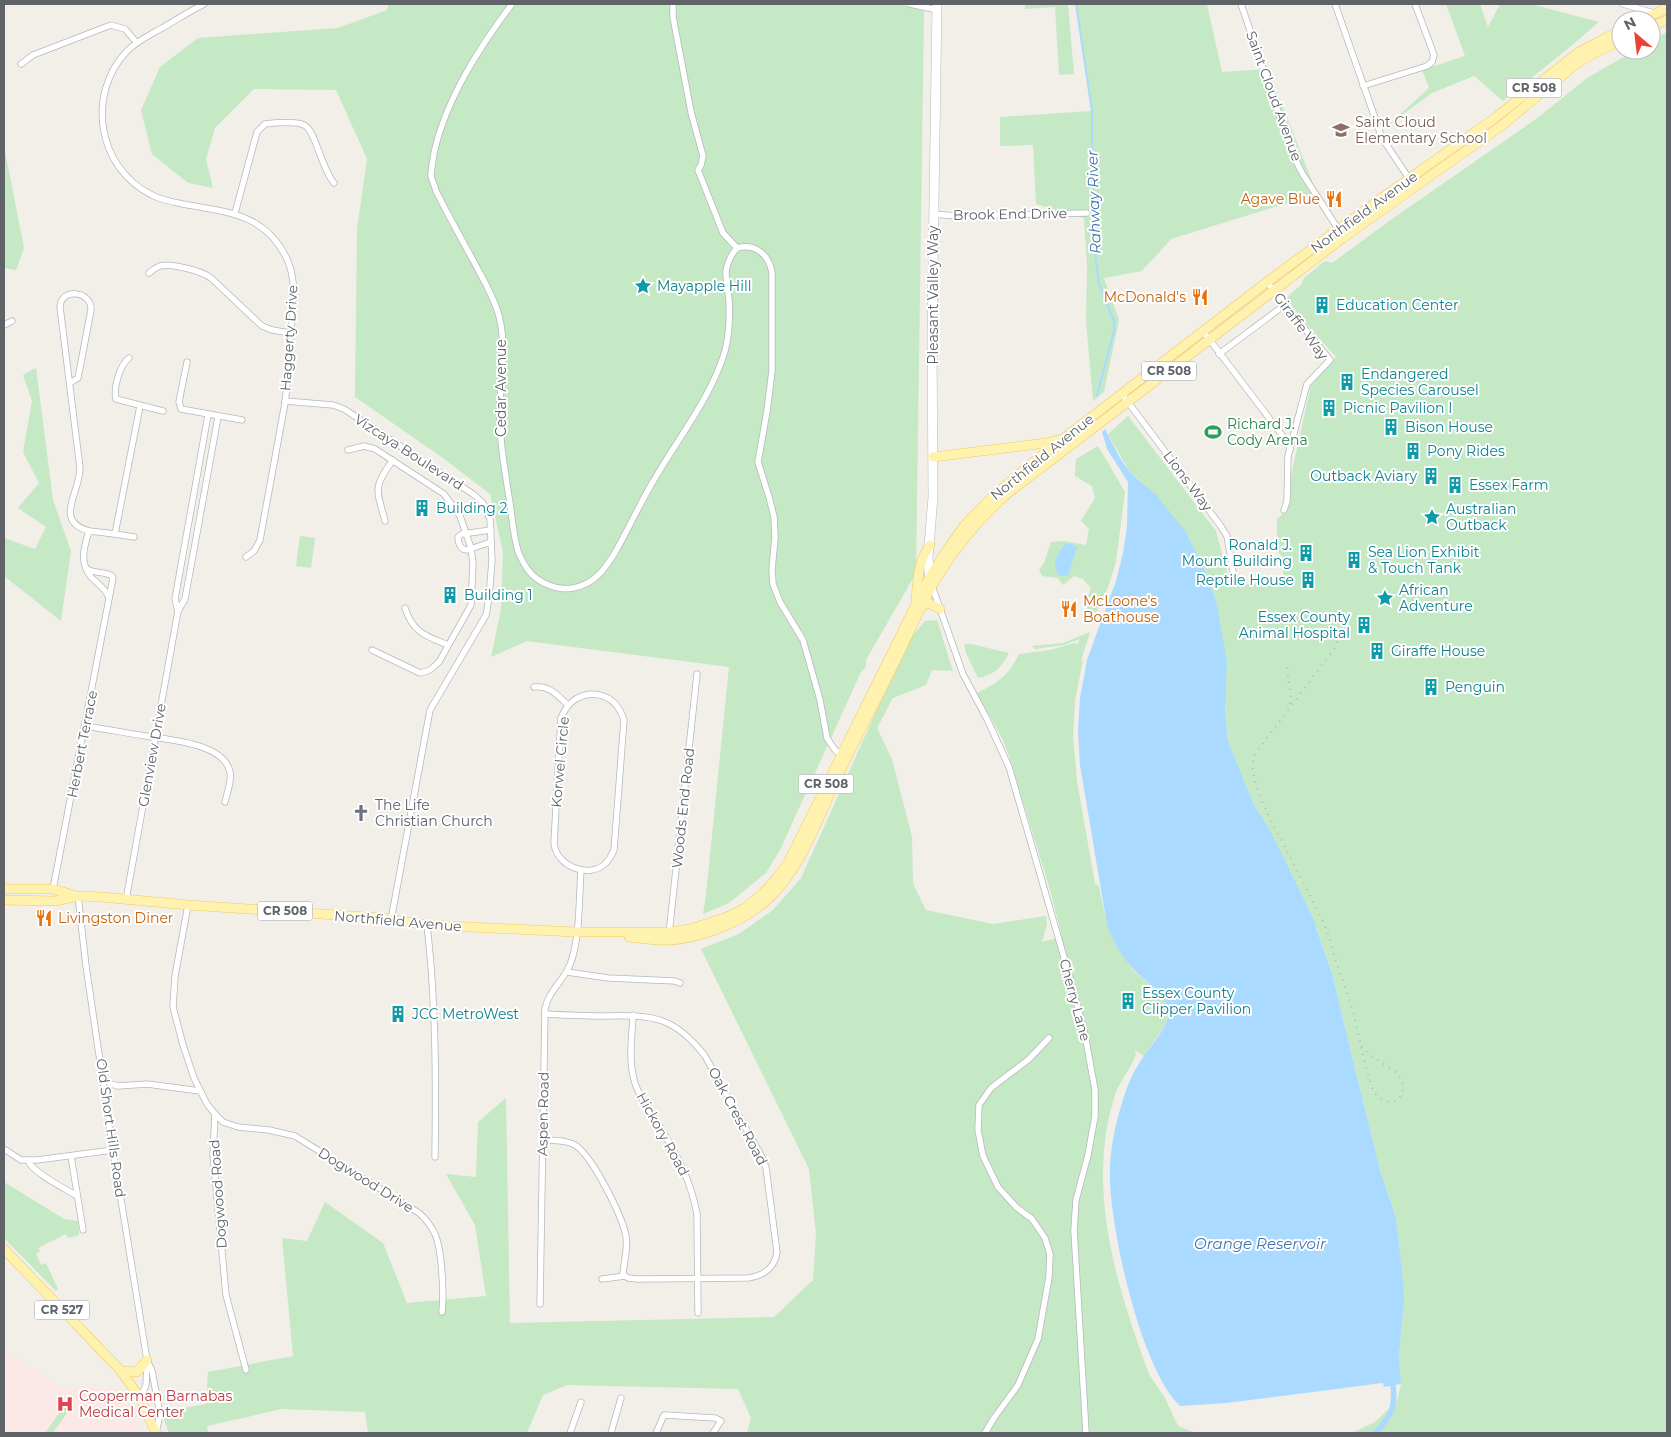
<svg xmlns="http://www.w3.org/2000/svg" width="1671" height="1437" font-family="Montserrat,sans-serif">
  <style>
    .medical { fill: #fce8e6 }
    .green { fill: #c5e8c5 }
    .water { fill: #aadaff }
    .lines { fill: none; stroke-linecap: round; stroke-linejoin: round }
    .stream { stroke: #aadaff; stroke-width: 2 }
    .canal { stroke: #aadaff; stroke-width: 5.5 }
    .minor-casing { stroke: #b5b8bc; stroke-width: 7 }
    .secondary-casing { stroke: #b6babf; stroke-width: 10 }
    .primary-casing { stroke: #f2c960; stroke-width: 10 }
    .minor { stroke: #fff; stroke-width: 5.5 }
    .secondary { stroke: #fff; stroke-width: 9 }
    .primary { stroke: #fff2af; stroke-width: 9 }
    .rail { stroke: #b6b7b8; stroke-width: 2; stroke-dasharray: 1 6; stroke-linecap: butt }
    .labels { text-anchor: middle; stroke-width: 4; stroke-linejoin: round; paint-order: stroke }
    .shield { fill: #fff; stroke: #8f9295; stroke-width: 1 }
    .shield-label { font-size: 12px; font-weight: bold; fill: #5f6368 }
    .street-label { font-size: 14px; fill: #5f6368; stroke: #fff }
    .education-label { font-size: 14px; fill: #785e54; stroke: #fff; text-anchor: start }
    .food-label { font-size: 14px; fill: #c56008; stroke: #fff; text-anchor: end }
    .culture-label { font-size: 14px; fill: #0d838f; stroke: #fff; text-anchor: start }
    .leisure-label { font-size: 14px; fill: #27864d; stroke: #fff; text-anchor: start }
    .worship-label { font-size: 14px; fill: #5b616d; stroke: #fff; text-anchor: start }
    .health-label { font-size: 14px; fill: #be3a42; stroke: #fff; text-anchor: start }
    .water-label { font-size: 15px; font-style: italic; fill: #4174aa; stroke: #fff }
  </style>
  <rect width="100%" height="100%" fill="#f1efe8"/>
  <!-- medical -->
  <path class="medical" d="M4,1350L60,1387H110L120,1391L134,1416L142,1433H4Z"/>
  <!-- green -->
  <g class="green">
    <path d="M388,4H900L924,11L916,573L866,660V667L861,672L780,850L766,873L729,903L703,914L706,895L729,667L527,641L491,657L501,609L503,552L490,494L443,458L355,397L357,229L367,159L336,90L254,89L215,128L206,159L213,188L188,183L152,154L141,110L160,67L198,38L338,28L387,10Z"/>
    <path d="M1025,4H1068L1074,74L1059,75L1055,7L1025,9Z"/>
    <path d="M1076,4H1207L1222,72L1268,69L1317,194L1171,239L1142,271L1104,278L1119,320L1104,392L1093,401L1086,321L1087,266L1084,218L1036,204L1033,145L1000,146V117L1091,111Z"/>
    <path d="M1446,4H1480L1488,27L1500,4H1531L1599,22L1571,46L1503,101L1474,76L1432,93L1387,126L1429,88L1422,70L1465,56Z"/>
    <path d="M1667,32V1433H1339L1354,1432L1375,1422L1397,1401L1401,1384L1399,1356L1404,1300L1396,1218L1380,1170L1332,974L1317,929L1269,828L1254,805L1228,741L1216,601L1206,573L1186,532L1139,479L1129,471L1108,434L1128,416L1216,531L1230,583L1276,585L1282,582L1283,579V559L1277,550V519L1288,509L1291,491V476L1311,385L1336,357L1308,326L1286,298L1301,285L1304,278L1325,261L1332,263L1392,219L1536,119L1587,78L1636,50H1651V41Z"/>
    <path d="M4,146L24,248L16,270L4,268Z"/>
    <path d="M36,368L53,500L71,551L61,621L4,576V538L35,549L46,527L18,508L39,483L23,452L32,401L23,375Z"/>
    <path d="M1098,446L1125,492L1116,561L1109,585L1093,619L1085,604L1091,588L1083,579L1074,576L1063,585L1058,578L1042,576L1039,570L1044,563L1051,542L1064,541L1086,545L1089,529L1081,521L1095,498L1092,486L1075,476L1076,459Z"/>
    <path d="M300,536L315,538L311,568L296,566Z"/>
    <path d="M937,620L953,671L932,670L926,685L893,698L877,728L892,759L912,837L913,884L926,910L993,924L1046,916L1047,924L1042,942L1062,937L1051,893L1009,756L1002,738L977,693C998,683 1009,675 1019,654L1050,650L1074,643L1076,644L1078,643L1080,639L1064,645L1035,649L1032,646L1063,643L1090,632L1081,661L1083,660L1075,701L1073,737L1077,781L1095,884L1099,886L1105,916L1115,944L1134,971L1159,992L1166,1003L1168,1014L1165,1025L1144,1056L1134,1050L1136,1054C1131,1069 1120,1080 1115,1095C1086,1185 1115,1281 1146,1366L1150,1376L1165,1398L1178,1426L1196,1433H747L751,1418L738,1389L567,1385L543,1395L527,1433H368L365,1412L282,1409L207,1426L208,1433H169L161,1412L206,1404L208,1372L293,1356L282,1238L307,1241L325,1202L383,1243L407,1303L486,1296L475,1225L446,1174L476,1177L478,1122L506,1098L510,1323L774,1317L813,1280L816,1234L809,1169L701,949L739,934L773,910L801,878L908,641L925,621Z"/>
    <path d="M964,644H971L1009,653C1002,667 994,675 978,678L966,653Z"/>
    <path d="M4,1182L64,1219L78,1221L79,1235L68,1238L66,1234L38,1248L40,1252L36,1254L41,1265L46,1263L58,1289L56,1291L4,1238Z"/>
    <path d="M72,1395L74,1403L53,1433H45Z"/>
  </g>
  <!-- water -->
  <g class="water">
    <path d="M1105,429L1120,458L1129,471L1157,496L1186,532L1206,573L1216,601L1227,662L1225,709L1228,741L1254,805L1269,828L1313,918L1332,974L1380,1170L1396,1218L1403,1282L1404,1301L1399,1356L1401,1384L1384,1387L1383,1383L1226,1403L1180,1406C1141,1369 1112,1235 1110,1181C1109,1155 1114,1128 1122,1103C1126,1089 1132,1074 1140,1062C1148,1048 1168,1029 1168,1013C1168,993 1140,979 1129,964C1119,952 1112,939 1107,925L1080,765L1078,731L1080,698L1087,660L1116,581L1123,553L1127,527L1128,482L1107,449L1102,432Z"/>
    <path d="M1067,543L1072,544L1077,547L1068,576H1060C1050,568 1057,550 1067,543Z"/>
  </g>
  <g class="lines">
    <!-- stream -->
    <path class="stream" d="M1076,4L1092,111L1093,237L1099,284L1114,321V331L1097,396"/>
    <!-- canal -->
    <path class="canal" d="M1375,1433C1390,1418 1396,1407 1393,1386"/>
    <!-- minor casing -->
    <g class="minor-casing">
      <g id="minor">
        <path d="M204,4C190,11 176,20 162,28C150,35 137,41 127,51C86,94 97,168 152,195C163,201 175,202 188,205C229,212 265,215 286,257C299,283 292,312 290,339C288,360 288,382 285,403C277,449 268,494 260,540L254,551L246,557"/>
        <path d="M512,4C479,48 446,99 434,153C433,161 431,169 431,176C432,181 435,186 436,191C448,215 461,238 474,262C483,279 494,297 499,316C506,343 502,372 500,400C498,432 504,465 509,497C512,515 513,534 518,551C520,557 524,564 528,570C538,583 557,591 573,588C595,584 605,569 616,551C629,528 640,503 654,480C678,438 711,398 725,351C729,335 730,317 729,300C728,291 726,280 726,271C727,263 732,253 737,248"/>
        <path d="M673,4V17L691,112L703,156L701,165L698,170L723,233L737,248C756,243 769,255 772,273V371L767,411L758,462L769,497L774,517L775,537L772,570L773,584L780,602L803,640L820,700L827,738L835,750L840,754"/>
        <path d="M910,4L937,10"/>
        <path d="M1241,4L1293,155L1302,173L1340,232"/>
        <path d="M1335,4L1382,138L1410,180"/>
        <path d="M1623,4L1654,13"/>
        <path d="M21,64L33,55L111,25L125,29L137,43"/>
        <path d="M1363,86L1427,66L1432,62L1434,55L1415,4"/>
        <path d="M235,213L257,132L265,124C274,123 296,121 304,125C315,129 322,170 334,183"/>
        <path d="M933,214L957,216L1087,213"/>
        <path d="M149,273C152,270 155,268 160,266C171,263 202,271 211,278L262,326L272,330L291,333"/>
        <path d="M1267,282L1330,360L1307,384L1288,456L1287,501L1284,510"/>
        <path d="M4,325L12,321"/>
        <path d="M1203,331L1288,443L1290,449"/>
        <path d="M1219,354L1286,304"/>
        <path d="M129,358C120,365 113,388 116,399L163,411"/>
        <path d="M187,362L179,402L181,409L242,420"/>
        <path d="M70,383L78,378L91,310C92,291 61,287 60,307L80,468C80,493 53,521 89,531"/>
        <path d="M1122,394L1220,525L1227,536L1234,578"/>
        <path d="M285,401L333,405L344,409L473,494L483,503L490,519L492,560L489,598L486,615L430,710L391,920"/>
        <path d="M348,450L364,446L375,449L444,494L460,516L471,548L473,564L471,605L439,662L430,670L420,673L372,650"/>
        <path d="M385,521C377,490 372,488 393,460"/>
        <path d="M491,530L462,534L458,537C458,542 459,546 463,549L467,550L491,542"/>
        <path d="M115,534L134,537"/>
        <path d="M932,586L963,674L987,719L1009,767L1070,978L1085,1035L1095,1090V1116L1088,1155L1076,1200L1074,1230L1086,1433"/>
        <path d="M109,598C105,587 98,585 91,577C79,562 84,547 89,531L115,534L140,406"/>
        <path d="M405,608C413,633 426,636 448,645"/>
        <path d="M178,611L185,599L218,417"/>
        <path d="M534,687C549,685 557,695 568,705"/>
        <path d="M591,694C608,694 619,704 624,720L614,850C612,855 609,860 605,864C588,879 556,866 554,843L561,718C567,704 575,696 591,694Z"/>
        <path d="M85,726C106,729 126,733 146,736C169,740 224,743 230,772C232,781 227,793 225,802"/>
        <path d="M53,889L113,578L112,576C105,571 95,574 87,569"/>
        <path d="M78,896L86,966L113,1150L147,1360L146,1385L140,1398"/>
        <path d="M126,900L178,611L175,599L208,415"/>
        <path d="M188,905L175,976L173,1007L183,1045L194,1078L207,1104L215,1114L213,1155L226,1295L246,1370"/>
        <path d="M427,925C436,1002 436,1079 435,1157"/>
        <path d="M669,934L697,674"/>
        <path d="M567,972L608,978L675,981L680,983"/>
        <path d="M545,1014C565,1015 586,1016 607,1016C654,1015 675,1017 705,1056L762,1157L766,1168L777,1252C775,1268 763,1276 748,1278L638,1279L628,1278L625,1276L602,1279"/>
        <path d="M633,1015C632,1038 628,1061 635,1083C640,1099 651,1113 660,1127C677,1155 691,1181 697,1214L698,1313"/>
        <path d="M103,1078L111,1084L118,1086L147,1084L200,1091"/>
        <path d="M215,1114L223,1122L238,1127L269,1130L295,1136L419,1213C426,1219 431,1226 435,1234C442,1250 444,1294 442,1312"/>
        <path d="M543,1140C552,1140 564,1140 573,1144C591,1152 622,1216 626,1236C628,1249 624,1261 623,1274L625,1276"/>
        <path d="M4,1149L21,1160H37L113,1150"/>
        <path d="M71,1156L83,1230"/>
        <path d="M28,1160C31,1172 66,1189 77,1196"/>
        <path d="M540,1304L545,1009C548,991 565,980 571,962C580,937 579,897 581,870"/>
        <path d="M148,1362L152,1371L160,1414L156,1433"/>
        <path d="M570,1433L581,1402"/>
        <path d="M611,1433L621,1398"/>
        <path d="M656,1433L664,1415L715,1418L721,1421L713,1433"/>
        <path d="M985,1433L994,1418L1018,1385L1038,1339L1049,1277L1050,1254L1045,1238L1032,1219L1016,1207L998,1187L983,1156L978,1130L979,1105L991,1088L1029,1059L1049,1038"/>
      </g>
    </g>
    <!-- secondary casing -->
    <g class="secondary-casing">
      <path id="secondary" d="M930,581L928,558L933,497L932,335L937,4"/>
    </g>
    <!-- primary casing -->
    <g class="primary-casing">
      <g id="primary">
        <path d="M1642,20L1667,8"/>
        <path d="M1651,27L1667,20"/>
        <path d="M933,457L1046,443L1062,439"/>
        <path d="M916,599C918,579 918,562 930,545"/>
        <path d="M923,605L928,603L940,609"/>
        <path d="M4,889H53L76,896"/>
        <path d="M4,900L55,901L78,896L101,897L188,905L381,918L427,925L576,932H670L690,929L727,917L745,908L763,893L775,880L788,863L929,578L947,550L964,526L989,500L1033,462L1267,282L1359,214L1495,118L1579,52L1621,30"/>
        <path d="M629,937C643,938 657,941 671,940C702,938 744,921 767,900C800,871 818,819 836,780C854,742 874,705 892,668C906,641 917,613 932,586C952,551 978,520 1008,493L1344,237L1501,126L1579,62L1598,51L1621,41"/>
        <path d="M4,1249L121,1371L140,1398L156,1433"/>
        <path d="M121,1371L137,1372L147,1360"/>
      </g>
    </g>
    <!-- minor -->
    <use href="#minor" class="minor"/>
    <!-- secondary -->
    <use href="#secondary" class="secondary"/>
    <!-- primary -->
    <use href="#primary" class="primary"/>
    <!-- rail -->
    <g class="rail">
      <path d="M1283,636C1281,614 1294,613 1311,617C1320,619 1330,620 1335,629C1338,634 1337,639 1337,645L1255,754C1244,776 1276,830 1287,851C1300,877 1315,903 1326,929C1330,938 1332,949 1335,958C1341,977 1349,996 1354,1016C1360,1039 1364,1062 1371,1085C1377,1106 1404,1108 1403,1086C1402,1070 1378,1063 1368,1053C1364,1050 1362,1045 1359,1041"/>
      <path d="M1287,668L1291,698L1289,707"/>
    </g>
  </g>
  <!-- icons -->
  <defs>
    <g id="school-bare" transform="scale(1.35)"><path d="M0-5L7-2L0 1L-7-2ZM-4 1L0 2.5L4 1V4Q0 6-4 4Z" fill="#8d6e63" stroke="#fff" stroke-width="2.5" paint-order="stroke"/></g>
    <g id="restaurant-bare" transform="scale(1.35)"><path d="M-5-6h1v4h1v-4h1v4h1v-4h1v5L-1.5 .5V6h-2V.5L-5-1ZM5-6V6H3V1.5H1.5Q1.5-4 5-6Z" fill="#e8710a" stroke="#fff" stroke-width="2.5" paint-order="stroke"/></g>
    <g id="sight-bare" transform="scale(1.35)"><path d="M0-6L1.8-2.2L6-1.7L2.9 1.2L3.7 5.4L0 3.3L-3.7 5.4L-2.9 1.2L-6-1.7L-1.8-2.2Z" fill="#0f9aa8" stroke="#fff" stroke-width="2.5" paint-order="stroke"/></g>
    <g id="building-bare" transform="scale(1.35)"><path d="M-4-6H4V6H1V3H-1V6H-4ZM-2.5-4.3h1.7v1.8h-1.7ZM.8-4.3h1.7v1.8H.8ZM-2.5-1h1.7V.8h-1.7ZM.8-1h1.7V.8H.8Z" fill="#0f9aa8" stroke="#fff" stroke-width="2.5" paint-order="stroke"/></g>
    <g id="stadium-bare" transform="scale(1.35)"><path d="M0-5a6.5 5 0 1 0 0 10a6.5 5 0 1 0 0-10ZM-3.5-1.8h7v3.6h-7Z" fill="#2e9e5b" stroke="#fff" stroke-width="2.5" paint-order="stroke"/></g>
    <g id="church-bare" transform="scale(1.35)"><path d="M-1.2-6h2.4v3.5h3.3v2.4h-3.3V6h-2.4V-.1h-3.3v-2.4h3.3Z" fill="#6b7280" stroke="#fff" stroke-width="2.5" paint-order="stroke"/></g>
    <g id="hospital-bare" transform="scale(1.35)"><path d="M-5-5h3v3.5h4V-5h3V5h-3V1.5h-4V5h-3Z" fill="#e0444e" stroke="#fff" stroke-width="2.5" paint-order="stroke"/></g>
  </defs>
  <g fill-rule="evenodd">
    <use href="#school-bare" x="1341" y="130"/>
    <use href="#restaurant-bare" x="1334" y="199"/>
    <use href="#sight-bare" x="643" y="286"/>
    <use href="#restaurant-bare" x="1200" y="297"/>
    <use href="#building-bare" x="1322" y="305"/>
    <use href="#building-bare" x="1347" y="382"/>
    <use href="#building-bare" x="1329" y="408"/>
    <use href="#building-bare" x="1391" y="427"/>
    <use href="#stadium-bare" x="1213" y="432"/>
    <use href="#building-bare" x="1413" y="451"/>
    <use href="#building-bare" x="1431" y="476"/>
    <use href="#building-bare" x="1455" y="485"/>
    <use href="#building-bare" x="422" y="508"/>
    <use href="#sight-bare" x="1432" y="517"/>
    <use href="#building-bare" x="1306" y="553"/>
    <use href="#building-bare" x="1354" y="560"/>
    <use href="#building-bare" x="1308" y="580"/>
    <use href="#building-bare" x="450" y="595"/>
    <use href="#sight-bare" x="1385" y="598"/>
    <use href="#restaurant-bare" x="1069" y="609"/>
    <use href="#building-bare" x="1364" y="625"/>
    <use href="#building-bare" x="1377" y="651"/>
    <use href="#building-bare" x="1431" y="687"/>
    <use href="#church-bare" x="361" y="813"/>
    <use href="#restaurant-bare" x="44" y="918"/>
    <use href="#building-bare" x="1128" y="1001"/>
    <use href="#building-bare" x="398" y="1014"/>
    <use href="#hospital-bare" x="65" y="1404"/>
  </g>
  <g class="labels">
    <!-- shield labels -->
    <g class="shield">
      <rect x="1506.5" y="78.5" width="55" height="19" rx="4"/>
      <rect x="1141.5" y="361.5" width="55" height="19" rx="4"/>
      <rect x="798.5" y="774.5" width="55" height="19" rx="4"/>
      <rect x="257.5" y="901.5" width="55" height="19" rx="4"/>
      <rect x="34.5" y="1300.5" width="55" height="19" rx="4"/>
    </g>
    <g class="shield-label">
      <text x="1534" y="92">CR 508</text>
      <text x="1169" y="375">CR 508</text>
      <text x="826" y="788">CR 508</text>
      <text x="285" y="915">CR 508</text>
      <text x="62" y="1314">CR 527</text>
    </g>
    <!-- street labels -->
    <g class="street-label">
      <text transform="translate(1274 96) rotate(70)" y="5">Saint Cloud Avenue</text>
      <text transform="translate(1364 212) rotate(-36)" y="5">Northfield Avenue</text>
      <text transform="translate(1010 214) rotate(-1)" y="5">Brook End Drive</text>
      <text transform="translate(933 295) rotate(-90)" y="5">Pleasant Valley Way</text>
      <text transform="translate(1301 326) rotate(53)" y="5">Giraffe Way</text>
      <text transform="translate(289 338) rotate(-86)" y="5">Haggerty Drive</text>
      <text transform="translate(501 388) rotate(-90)" y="5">Cedar Avenue</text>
      <text transform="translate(409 452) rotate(33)" y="5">Vizcaya Boulevard</text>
      <text transform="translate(1042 457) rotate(-39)" y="5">Northfield Avenue</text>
      <text transform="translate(1188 481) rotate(53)" y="5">Lions Way</text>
      <text transform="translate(82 744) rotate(-79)" y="5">Herbert Terrace</text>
      <text transform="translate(152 755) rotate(-80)" y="5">Glenview Drive</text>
      <text transform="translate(560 762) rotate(-85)" y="5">Korwel Circle</text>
      <text transform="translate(683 808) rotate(-84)" y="5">Woods End Road</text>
      <text transform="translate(398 921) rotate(5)" y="5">Northfield Avenue</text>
      <text transform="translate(1075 1000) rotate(75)" y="5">Cherry Lane</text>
      <text transform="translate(543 1114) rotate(-89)" y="5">Aspen Road</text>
      <text transform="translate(738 1116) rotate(62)" y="5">Oak Crest Road</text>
      <text transform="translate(111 1128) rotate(82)" y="5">Old Short Hills Road</text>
      <text transform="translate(663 1134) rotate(61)" y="5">Hickory Road</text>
      <text transform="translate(366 1180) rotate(32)" y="5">Dogwood Drive</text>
      <text transform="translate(218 1194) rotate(-94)" y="5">Dogwood Road</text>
    </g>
    <!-- education labels -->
    <g class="education-label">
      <text x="1355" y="127">Saint Cloud<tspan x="1355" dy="16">Elementary School</tspan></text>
    </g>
    <!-- food labels -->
    <g class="food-label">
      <text x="1320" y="204">Agave Blue</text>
      <text x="1186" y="302">McDonald's</text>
      <text x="1083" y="606" text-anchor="start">McLoone's<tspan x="1083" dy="16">Boathouse</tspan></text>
      <text x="58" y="923" text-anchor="start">Livingston Diner</text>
    </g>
    <!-- culture labels -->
    <g class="culture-label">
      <text x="657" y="291">Mayapple Hill</text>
      <text x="1336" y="310">Education Center</text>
      <text x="1361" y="379">Endangered<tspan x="1361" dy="16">Species Carousel</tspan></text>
      <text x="1343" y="413">Picnic Pavilion I</text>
      <text x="1405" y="432">Bison House</text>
      <text x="1427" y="456">Pony Rides</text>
      <text x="1417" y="481" text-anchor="end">Outback Aviary</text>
      <text x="1469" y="490">Essex Farm</text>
      <text x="436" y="513">Building 2</text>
      <text x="1446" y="514">Australian<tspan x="1446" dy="16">Outback</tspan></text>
      <text x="1292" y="550" text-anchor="end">Ronald J.<tspan x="1292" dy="16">Mount Building</tspan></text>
      <text x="1368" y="557">Sea Lion Exhibit<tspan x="1368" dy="16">&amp; Touch Tank</tspan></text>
      <text x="1294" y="585" text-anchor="end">Reptile House</text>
      <text x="1399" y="595">African<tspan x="1399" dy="16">Adventure</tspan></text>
      <text x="464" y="600">Building 1</text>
      <text x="1350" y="622" text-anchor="end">Essex County<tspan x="1350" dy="16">Animal Hospital</tspan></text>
      <text x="1391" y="656">Giraffe House</text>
      <text x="1445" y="692">Penguin</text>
      <text x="1142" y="998">Essex County<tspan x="1142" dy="16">Clipper Pavilion</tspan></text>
      <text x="412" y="1019">JCC MetroWest</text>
    </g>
    <!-- leisure labels -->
    <g class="leisure-label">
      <text x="1227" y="429">Richard J.<tspan x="1227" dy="16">Cody Arena</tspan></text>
    </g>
    <!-- worship labels -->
    <g class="worship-label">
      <text x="375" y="810">The Life<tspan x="375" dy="16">Christian Church</tspan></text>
    </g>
    <!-- health labels -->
    <g class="health-label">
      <text x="79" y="1401">Cooperman Barnabas<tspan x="79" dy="16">Medical Center</tspan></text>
    </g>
    <!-- water labels -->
    <g class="water-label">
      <text transform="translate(1094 202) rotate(-92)" y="5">Rahway River</text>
      <text x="1260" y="1249">Orange Reservoir</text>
    </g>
  </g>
  <!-- border -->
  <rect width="1671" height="1437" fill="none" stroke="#5f6368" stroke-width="10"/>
  <!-- north arrow -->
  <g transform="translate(1636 35) rotate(332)"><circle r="24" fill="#ffffff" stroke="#bfc1c3"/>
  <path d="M0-4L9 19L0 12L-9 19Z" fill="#ea4335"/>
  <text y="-8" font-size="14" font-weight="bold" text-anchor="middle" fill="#5f6368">N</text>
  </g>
</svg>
